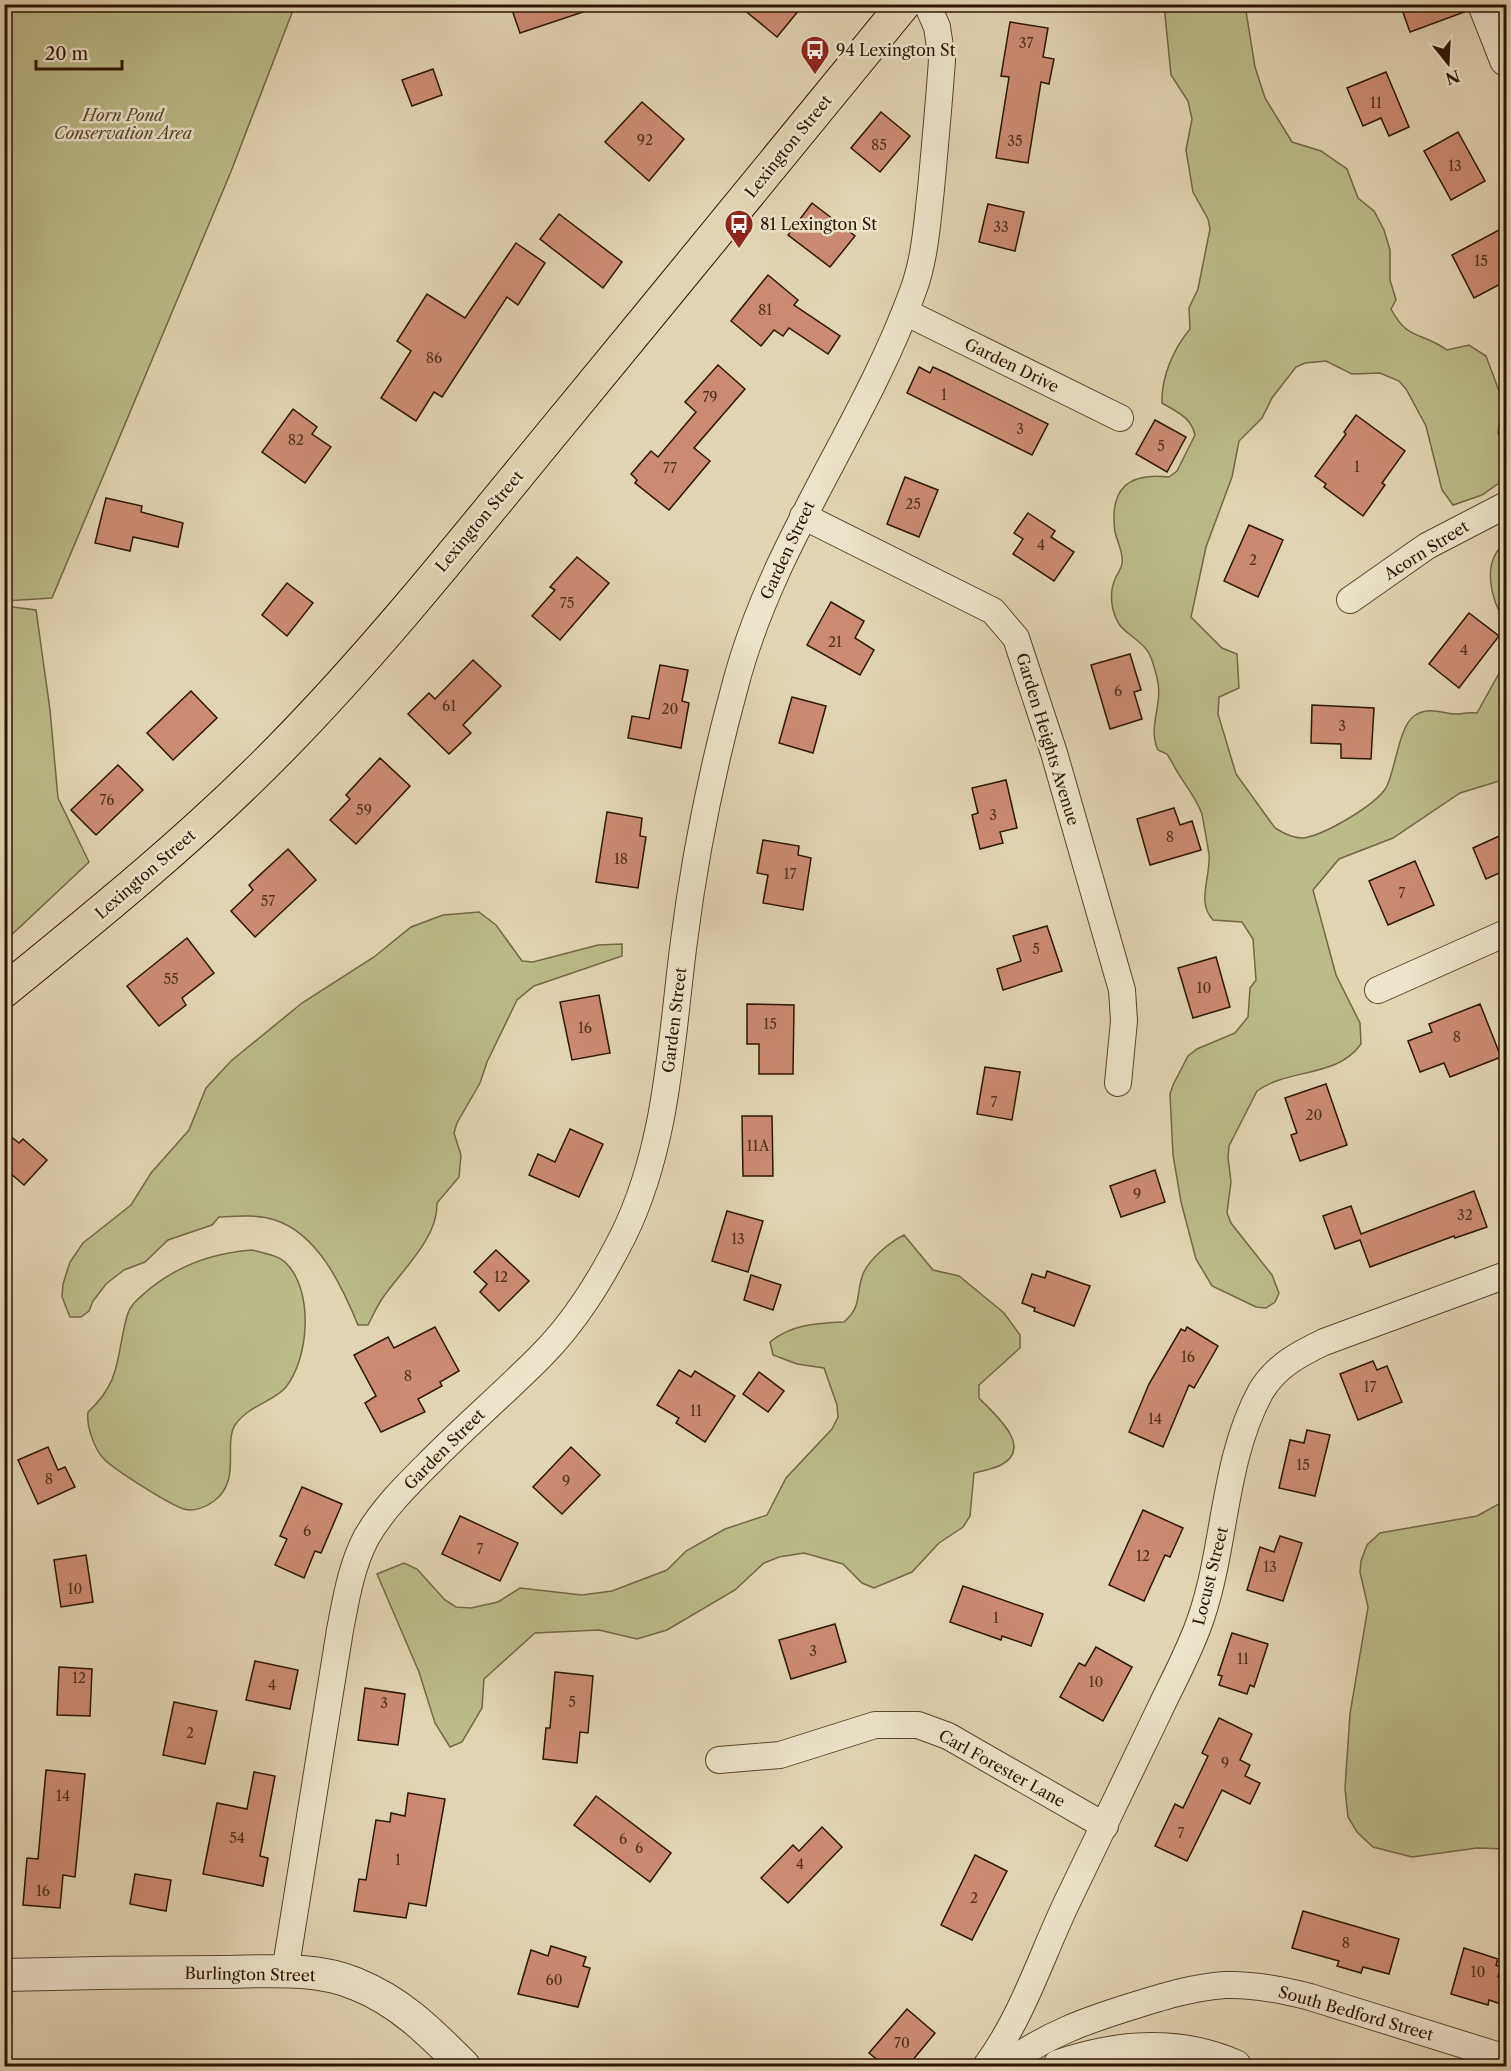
<svg xmlns="http://www.w3.org/2000/svg" width="1511" height="2071" font-family="'Libre Caslon Text',serif">
  <style>
    .green { fill: #babb87; stroke: #736844; stroke-width: 1.5 }
    .building { fill: #cc8b71; stroke: #2c1600; stroke-width: 1.5 }
    .lines { fill: none; stroke-linecap: round; stroke-linejoin: round }
    .minor-casing { stroke: #59462c; stroke-width: 28 }
    .tertiary-casing { stroke: #59462c; stroke-width: 34 }
    .primary-casing { stroke: #2c1600; stroke-width: 35 }
    .minor { stroke: #ece4cc; stroke-width: 26 }
    .tertiary { stroke: #ece4cc; stroke-width: 32 }
    .primary { stroke: #e1d5b1; stroke-width: 33 }
    .labels { text-anchor: middle; stroke-width: 5; stroke-linejoin: round; paint-order: stroke }
    .number-label { font-size: 14px; fill: #54331c }
    .poi-label { font-size: 16px; fill: #2c1600; stroke: #ece4cc; text-anchor: start }
    .park-label { font-size: 16px; font-style: italic; fill: #574828; stroke: #ece4cc }
    .street-label { font-size: 16px; fill: #2c1600; stroke: #ece4cc }
  </style>
  <rect width="100%" height="100%" fill="#e1d5b1"/>
  <filter id="stains"><feTurbulence type="fractalNoise" baseFrequency=".00333" numOctaves="4"/><feColorMatrix values="0 0 0 0 .2 0 0 0 0 .09 0 0 0 0 .02 0 0 0 .5 -.17"/></filter>
  <radialGradient id="worn" r=".72"><stop offset=".6" stop-color="#630" stop-opacity="0"/><stop offset="1" stop-color="#630" stop-opacity=".3"/></radialGradient>
  <!-- green -->
  <g class="green">
    <path d="M4,5H295L230,174L52,598L5,601Z"/>
    <path d="M1164,5H1245L1255,67L1265,98L1292,142L1321,151L1347,169L1358,198L1374,211L1384,230L1390,250V280L1396,300L1391,309C1408,341 1420,331 1447,350L1469,345L1486,356L1502,399L1498,433L1506,452L1499,483L1482,495L1453,505L1442,490L1426,426L1406,389L1399,381L1380,373L1352,374L1326,361L1305,363L1296,367L1272,398L1262,418L1239,441L1232,477L1206,547L1191,617L1222,648L1237,654L1239,688L1219,697L1218,714L1236,774L1275,828C1283,833 1294,839 1304,838C1326,834 1374,806 1386,788C1395,772 1399,726 1414,716C1430,705 1445,715 1459,714C1465,713 1470,712 1477,713L1506,661V779L1460,793L1393,838L1339,859L1313,890L1336,975L1360,1023L1361,1044C1337,1078 1289,1068 1257,1091L1229,1146L1228,1157L1231,1182L1227,1213L1231,1223L1272,1275L1279,1293L1275,1302L1266,1308L1256,1307L1212,1286L1196,1259L1181,1202L1173,1155L1170,1094L1173,1085L1188,1056L1197,1049L1235,1033L1248,1017L1250,988L1256,980L1253,939L1242,922L1213,920C1196,902 1211,877 1209,854C1208,848 1203,819 1202,814C1195,794 1180,780 1172,762L1167,754L1158,750C1147,726 1164,704 1157,678C1155,670 1152,655 1146,649C1138,639 1125,633 1119,624C1111,611 1109,593 1115,579C1117,574 1122,568 1122,563C1124,554 1117,541 1115,532C1109,489 1128,472 1169,477L1177,471L1195,435C1191,417 1177,412 1162,403C1161,377 1174,348 1190,329L1189,308L1198,289L1210,229L1208,219L1193,192L1186,150L1192,119L1188,101L1171,75Z"/>
    <path d="M1506,542V624C1491,600 1480,562 1506,542Z"/>
    <path d="M5,606L36,610L50,710L58,798L89,862L5,941Z"/>
    <path d="M479,912L496,925L522,961L533,962L598,945L622,944V956L534,986L517,1000L487,1062L480,1083L457,1123L454,1133L461,1155L459,1177L437,1203C438,1238 403,1269 384,1296C378,1304 373,1315 368,1325H358C342,1286 318,1234 275,1220C257,1214 237,1216 219,1217L212,1225L168,1240L145,1262L124,1270L106,1284L93,1301L89,1311L81,1317H70L62,1297L63,1284L70,1262L83,1243L131,1205L151,1173L189,1130L206,1088L231,1061L302,1003L374,957L411,927L443,915Z"/>
    <path d="M904,1235L933,1270L959,1276L1004,1313L1020,1335V1348L979,1385V1398C993,1413 1035,1447 1001,1465C993,1469 982,1471 974,1473L970,1516L963,1527L939,1543L912,1572L874,1588L862,1583L843,1564L804,1553L779,1557L764,1563L735,1590L667,1630L637,1639L599,1630L535,1633L484,1679L482,1708L462,1742L450,1747L435,1723L419,1672L377,1574L404,1563L417,1569L445,1600L456,1607L471,1608L498,1602L520,1588L582,1595L612,1591L667,1570L686,1551L725,1529L767,1515L786,1478L832,1429L838,1417L837,1405L824,1368L797,1364L773,1355L770,1342C791,1324 818,1323 844,1322C863,1305 855,1295 863,1274C869,1259 890,1242 904,1235Z"/>
    <path d="M252,1250C263,1253 278,1255 286,1263C314,1291 309,1358 286,1387C275,1401 249,1405 235,1425C223,1445 242,1480 214,1501C206,1507 194,1512 184,1509C170,1505 113,1469 103,1458C94,1448 86,1425 88,1412C122,1381 116,1356 127,1316C130,1305 139,1298 147,1291C178,1265 212,1253 252,1250Z"/>
    <path d="M1506,1500V1849L1477,1848L1412,1857L1373,1847L1357,1832L1348,1817L1345,1788L1350,1714L1368,1607L1360,1572L1361,1561L1367,1545L1380,1533L1477,1516Z"/>
  </g>
  <!-- building -->
  <g class="building">
    <path d="M510,4H591L592,9L520,33Z"/>
    <path d="M737,4H804L777,37Z"/>
    <path d="M1400,4H1466L1467,11L1410,32Z"/>
    <path d="M1010,22L1048,28L1043,57L1054,59L1049,84L1041,82L1028,163L996,158L1009,77L1001,76Z"/>
    <path d="M433,69L442,95L412,106L402,80Z"/>
    <path d="M1386,72L1409,127L1389,136L1381,118L1363,126L1347,88Z"/>
    <path d="M642,102L684,139L649,181L605,142Z"/>
    <path d="M881,112L910,136L880,172L851,148Z"/>
    <path d="M1458,132L1485,181L1451,200L1424,151Z"/>
    <path d="M812,203L855,236L830,267L788,235Z"/>
    <path d="M988,204L1024,212L1015,251L979,242Z"/>
    <path d="M559,214L622,262L603,288L540,239Z"/>
    <path d="M1499,230L1506,244V281L1474,298L1452,255Z"/>
    <path d="M516,243L545,263L518,305L507,297L442,397L434,392L416,421L381,398L411,351L397,341L427,294L465,318Z"/>
    <path d="M768,275L798,300L794,305L840,336L828,354L789,328L783,336L774,330L761,346L731,321Z"/>
    <path d="M718,365L745,389L694,448L710,461L669,510L635,483L637,480L631,474L651,451L658,457L696,412L685,402Z"/>
    <path d="M919,367L930,373L933,367L946,373L1048,424L1032,455L907,393Z"/>
    <path d="M293,409L317,427L312,434L331,447L305,483L262,452Z"/>
    <path d="M1356,415L1405,451L1382,483L1385,485L1363,516L1324,487L1326,484L1315,476L1346,434L1344,432Z"/>
    <path d="M1155,420L1186,437L1167,472L1136,454Z"/>
    <path d="M905,477L938,490L919,537L887,524Z"/>
    <path d="M106,498L142,506L141,512L183,523L178,547L133,537L130,551L95,543Z"/>
    <path d="M1028,513L1055,531L1051,537L1074,552L1054,581L1013,554L1023,539L1014,533Z"/>
    <path d="M1249,525L1283,540L1258,597L1224,581Z"/>
    <path d="M577,557L609,583L560,640L532,616L555,590L550,587Z"/>
    <path d="M287,583L313,603L287,636L262,615Z"/>
    <path d="M831,602L864,621L855,638L874,650L860,675L807,645Z"/>
    <path d="M1469,613L1499,636L1459,688L1429,664Z"/>
    <path d="M1130,654L1141,690L1134,692L1142,719L1110,729L1091,665Z"/>
    <path d="M473,660L501,686L463,725L471,733L449,754L408,714L429,693L435,699Z"/>
    <path d="M660,665L688,670L682,701L689,703L681,748L628,738L632,716L649,719Z"/>
    <path d="M191,691L217,718L173,760L147,733Z"/>
    <path d="M792,697L826,706L813,753L779,743Z"/>
    <path d="M1312,705L1374,708L1371,759L1341,758V744L1311,743Z"/>
    <path d="M380,758L410,786L356,844L330,820L350,799L346,795Z"/>
    <path d="M118,765L143,790L96,835L71,810Z"/>
    <path d="M1006,780L1017,828L1000,832L1003,843L980,849L972,815L978,813L972,788Z"/>
    <path d="M1174,808L1180,825L1192,821L1201,850L1150,865L1137,819Z"/>
    <path d="M607,812L642,818L640,836L646,837L638,888L596,882Z"/>
    <path d="M1506,833V870L1486,879L1473,848Z"/>
    <path d="M763,840L799,846L798,855L811,858L803,910L763,903L768,875L757,873Z"/>
    <path d="M288,849L316,880L255,937L231,911L253,890L249,885Z"/>
    <path d="M1415,861L1434,905L1388,925L1369,881Z"/>
    <path d="M1047,926L1062,971L1003,990L997,969L1021,961L1013,936Z"/>
    <path d="M187,938L214,973L182,998L186,1005L159,1026L127,986Z"/>
    <path d="M1216,957L1230,1007L1193,1018L1178,968Z"/>
    <path d="M599,995L610,1053L572,1060L560,1002Z"/>
    <path d="M747,1004L794,1005L793,1074H759V1044H747Z"/>
    <path d="M1480,1004L1501,1057L1450,1077L1444,1063L1420,1072L1408,1041L1432,1032L1429,1024Z"/>
    <path d="M985,1067L1020,1072L1012,1120L977,1114Z"/>
    <path d="M1326,1084L1347,1145L1300,1161L1291,1135L1297,1133L1285,1098Z"/>
    <path d="M742,1116H772L773,1176H743Z"/>
    <path d="M570,1129L603,1144L579,1197L529,1175L538,1154L555,1162Z"/>
    <path d="M4,1131L19,1143L23,1139L47,1160L24,1185L4,1168Z"/>
    <path d="M1155,1170L1165,1202L1121,1217L1110,1186Z"/>
    <path d="M1474,1191L1487,1227L1455,1238L1454,1236L1370,1267L1360,1240L1335,1249L1323,1216L1351,1206L1361,1234Z"/>
    <path d="M727,1211L763,1221L748,1272L712,1261Z"/>
    <path d="M496,1250L529,1281L499,1311L480,1292L487,1284L474,1272Z"/>
    <path d="M1047,1271L1090,1286L1074,1326L1034,1311L1035,1308L1022,1303L1032,1274L1045,1278Z"/>
    <path d="M751,1275L781,1285L773,1310L744,1300Z"/>
    <path d="M435,1327L459,1371L440,1382L442,1386L418,1399L425,1412L381,1432L365,1403L376,1396L354,1355L388,1337L394,1348Z"/>
    <path d="M1187,1327L1218,1346L1194,1388L1189,1385L1163,1447L1129,1432L1149,1384L1181,1329L1185,1331Z"/>
    <path d="M1373,1361L1377,1370L1387,1366L1402,1402L1358,1420L1340,1374Z"/>
    <path d="M679,1370L691,1377L695,1371L735,1396L705,1442L676,1423L679,1418L657,1405Z"/>
    <path d="M759,1372L784,1391L768,1412L743,1394Z"/>
    <path d="M1307,1430L1330,1435L1315,1496L1279,1488L1290,1440L1304,1443Z"/>
    <path d="M48,1447L58,1470L65,1467L75,1487L38,1504L18,1460Z"/>
    <path d="M571,1447L600,1475L562,1514L533,1487Z"/>
    <path d="M302,1487L342,1504L321,1553L315,1551L304,1578L275,1565L287,1539L280,1536Z"/>
    <path d="M1143,1510L1183,1528L1170,1557L1165,1555L1144,1601L1109,1585Z"/>
    <path d="M460,1516L518,1543L500,1581L442,1554Z"/>
    <path d="M1280,1536L1302,1543L1283,1601L1247,1590L1260,1547L1274,1552Z"/>
    <path d="M86,1555L93,1602L61,1607L54,1560Z"/>
    <path d="M963,1586L1043,1614L1031,1646L1002,1636L1001,1640L950,1622Z"/>
    <path d="M835,1624L846,1662L791,1679L779,1640Z"/>
    <path d="M1232,1633L1268,1644L1254,1687L1250,1685L1247,1694L1219,1685L1222,1676L1218,1675Z"/>
    <path d="M1096,1647L1132,1667L1103,1721L1060,1697L1079,1663L1085,1666Z"/>
    <path d="M255,1661L298,1670L290,1709L246,1700Z"/>
    <path d="M59,1667L92,1669L90,1716L57,1715Z"/>
    <path d="M555,1672L593,1676L588,1733L580,1732L577,1763L543,1759L546,1728H550Z"/>
    <path d="M365,1688L405,1694L398,1745L358,1740Z"/>
    <path d="M174,1702L217,1711L205,1764L163,1755Z"/>
    <path d="M1219,1718L1252,1734L1240,1760L1250,1765L1245,1776L1260,1783L1250,1804L1222,1790L1187,1861L1155,1846L1175,1804L1183,1808L1208,1756L1202,1753Z"/>
    <path d="M46,1770L85,1774L75,1877L63,1875L60,1908L23,1905L27,1858L38,1859Z"/>
    <path d="M254,1772L275,1776L260,1856L268,1858L263,1886L203,1874L217,1803L247,1809Z"/>
    <path d="M408,1793L445,1799L426,1906L409,1903L406,1918L354,1911L359,1879L366,1880L376,1820L390,1822L391,1813L405,1816Z"/>
    <path d="M596,1796L671,1853L650,1882L574,1825Z"/>
    <path d="M822,1827L842,1847L788,1903L761,1878L793,1845L799,1851Z"/>
    <path d="M975,1855L1007,1871L972,1940L941,1925Z"/>
    <path d="M135,1874L171,1880L166,1911L130,1904Z"/>
    <path d="M1303,1911L1399,1939L1389,1974L1363,1967L1361,1973L1337,1966L1339,1961L1292,1948Z"/>
    <path d="M551,1946L586,1957L583,1966L590,1968L578,2007L518,1994L531,1950L548,1956Z"/>
    <path d="M1464,1948L1498,1959L1496,1965L1501,1967L1498,1977L1506,1980L1501,2004L1489,2000L1488,2005L1451,1994Z"/>
    <path d="M907,2009L935,2033L907,2067H886L869,2053Z"/>
  </g>
  <g class="lines">
    <!-- minor casing -->
    <g class="minor-casing">
      <g id="minor">
        <path d="M905,312L1120,418"/>
        <path d="M803,516L993,611L1016,638L1054,753L1122,990L1124,1021L1118,1083"/>
        <path d="M1350,600L1427,546L1506,505"/>
        <path d="M1378,990L1506,933"/>
        <path d="M719,1760L780,1755L875,1725H918L948,1736L1105,1826"/>
        <path d="M285,1972L340,1630C346,1599 351,1567 366,1538C383,1508 409,1483 433,1459C468,1424 505,1392 540,1357C575,1322 600,1281 623,1236C668,1145 671,1040 684,941C695,854 712,770 735,686C772,544 863,428 913,291C925,259 927,224 931,189C935,146 939,103 942,60L937,27L927,4"/>
        <path d="M986,2066C1023,2016 1041,1956 1068,1900C1098,1838 1128,1775 1158,1713C1173,1681 1190,1651 1201,1618C1226,1545 1223,1460 1261,1391C1276,1366 1299,1354 1324,1342L1506,1275"/>
        <path d="M1004,2066C1045,2035 1087,2020 1136,2005C1165,1996 1194,1987 1225,1985C1253,1984 1283,1990 1310,1997L1506,2058"/>
      </g>
    </g>
    <!-- tertiary casing -->
    <g class="tertiary-casing">
      <g id="tertiary">
        <path d="M1484,4L1506,60"/>
        <path d="M4,1975C76,1973 148,1972 220,1972C264,1972 314,1966 356,1984C401,2002 431,2033 464,2066"/>
        <path d="M1059,2066C1117,2046 1178,2041 1235,2066"/>
      </g>
    </g>
    <!-- primary casing -->
    <g class="primary-casing">
      <path id="primary" d="M4,991C100,913 196,835 282,747C379,648 466,538 554,431C671,289 787,147 904,4"/>
    </g>
    <!-- minor -->
    <use href="#minor" class="minor"/>
    <!-- tertiary -->
    <use href="#tertiary" class="tertiary"/>
    <!-- primary -->
    <use href="#primary" class="primary"/>
  </g>
  <!-- icons -->
  <defs>
    <g id="bus-pin" transform="scale(1.5)"><path d="M0 17L-7.5 6A9.5 9.5 0 1 1 7.5 6Z" fill="#8f2418" stroke="#ece4cc"/><path d="M-5-6H5V4H4V6H2V4H-2V6H-4V4H-5ZM-3.5-4V0h7V-4ZM-3.5 1.2v1.5H-2V1.2ZM2 1.2v1.5H3.5V1.2Z" fill="#fff"/></g>
  </defs>
  <g fill-rule="evenodd">
    <use href="#bus-pin" x="815" y="50"/>
    <use href="#bus-pin" x="739" y="224"/>
  </g>
  <g class="labels">
    <!-- number labels -->
    <g class="number-label">
      <text x="1026" y="48">37</text>
      <text x="1376" y="108">11</text>
      <text x="645" y="145">92</text>
      <text x="1015" y="146">35</text>
      <text x="879" y="150">85</text>
      <text x="1455" y="171">13</text>
      <text x="1001" y="232">33</text>
      <text x="1481" y="266">15</text>
      <text x="765" y="315">81</text>
      <text x="434" y="363">86</text>
      <text x="944" y="400">1</text>
      <text x="710" y="402">79</text>
      <text x="1020" y="434">3</text>
      <text x="296" y="445">82</text>
      <text x="1161" y="451">5</text>
      <text x="1357" y="472">1</text>
      <text x="670" y="473">77</text>
      <text x="913" y="509">25</text>
      <text x="1041" y="550">4</text>
      <text x="1253" y="565">2</text>
      <text x="567" y="608">75</text>
      <text x="835" y="647">21</text>
      <text x="1464" y="655">4</text>
      <text x="1118" y="696">6</text>
      <text x="449" y="711">61</text>
      <text x="670" y="714">20</text>
      <text x="1342" y="731">3</text>
      <text x="107" y="805">76</text>
      <text x="364" y="815">59</text>
      <text x="993" y="820">3</text>
      <text x="1170" y="842">8</text>
      <text x="621" y="864">18</text>
      <text x="790" y="879">17</text>
      <text x="1402" y="898">7</text>
      <text x="268" y="906">57</text>
      <text x="1036" y="954">5</text>
      <text x="171" y="984">55</text>
      <text x="1204" y="993">10</text>
      <text x="770" y="1029">15</text>
      <text x="585" y="1033">16</text>
      <text x="1457" y="1042">8</text>
      <text x="994" y="1107">7</text>
      <text x="1314" y="1120">20</text>
      <text x="758" y="1151">11A</text>
      <text x="1137" y="1199">9</text>
      <text x="1465" y="1220">32</text>
      <text x="738" y="1244">13</text>
      <text x="501" y="1282">12</text>
      <text x="1188" y="1362">16</text>
      <text x="408" y="1381">8</text>
      <text x="1370" y="1392">17</text>
      <text x="696" y="1416">11</text>
      <text x="1155" y="1424">14</text>
      <text x="1303" y="1470">15</text>
      <text x="49" y="1484">8</text>
      <text x="566" y="1486">9</text>
      <text x="307" y="1536">6</text>
      <text x="480" y="1554">7</text>
      <text x="1143" y="1561">12</text>
      <text x="1270" y="1572">13</text>
      <text x="75" y="1594">10</text>
      <text x="996" y="1623">1</text>
      <text x="813" y="1656">3</text>
      <text x="1243" y="1664">11</text>
      <text x="79" y="1683">12</text>
      <text x="1096" y="1687">10</text>
      <text x="272" y="1690">4</text>
      <text x="572" y="1707">5</text>
      <text x="384" y="1708">3</text>
      <text x="190" y="1738">2</text>
      <text x="1225" y="1768">9</text>
      <text x="63" y="1801">14</text>
      <text x="1181" y="1838">7</text>
      <text x="237" y="1843">54</text>
      <text x="623" y="1844">6</text>
      <text x="639" y="1853">6</text>
      <text x="398" y="1865">1</text>
      <text x="800" y="1869">4</text>
      <text x="43" y="1896">16</text>
      <text x="974" y="1903">2</text>
      <text x="1346" y="1948">8</text>
      <text x="1478" y="1977">10</text>
      <text x="554" y="1985">60</text>
      <text x="902" y="2048">70</text>
    </g>
    <!-- poi labels -->
    <g class="poi-label">
      <text x="836" y="56">94 Lexington St</text>
      <text x="760" y="230">81 Lexington St</text>
    </g>
    <!-- park labels -->
    <g class="park-label">
      <text x="123" y="121">Horn Pond<tspan x="123" dy="18">Conservation Area</tspan></text>
    </g>
    <!-- street labels -->
    <g class="street-label">
      <text transform="translate(788 146) rotate(-51)" y="6">Lexington Street</text>
      <text transform="translate(1012 365) rotate(26)" y="6">Garden Drive</text>
      <text transform="translate(479 521) rotate(-50)" y="6">Lexington Street</text>
      <text transform="translate(787 550) rotate(-65)" y="6">Garden Street</text>
      <text transform="translate(1426 550) rotate(-32)" y="6">Acorn Street</text>
      <text transform="translate(1048 739) rotate(73)" y="6">Garden Heights Avenue</text>
      <text transform="translate(145 874) rotate(-41)" y="6">Lexington Street</text>
      <text transform="translate(674 1020) rotate(-83)" y="6">Garden Street</text>
      <text transform="translate(444 1449) rotate(-45)" y="6">Garden Street</text>
      <text transform="translate(1210 1576) rotate(-76)" y="6">Locust Street</text>
      <text transform="translate(1002 1768) rotate(29)" y="6">Carl Forester Lane</text>
      <text transform="translate(250 1974) rotate(1)" y="6">Burlington Street</text>
      <text transform="translate(1356 2013) rotate(16)" y="6">South Bedford Street</text>
    </g>
  </g>
  <!-- margin -->
  <rect width="1511" height="2071" fill="none" stroke="#e1d5b1" stroke-width="24"/>
  <rect x="6" y="6" width="1499" height="2059" fill="none" stroke="#2c1600" stroke-width="3"/>
  <rect x="12" y="12" width="1487" height="2047" fill="none" stroke="#2c1600" stroke-width="1.5"/>
  <!-- north arrow -->
  <g transform="translate(1448 63) rotate(162)" stroke="#ece4cc" stroke-width="4.5" paint-order="stroke">
  <path d="M0-4.5L10 22L0 15L-10 22Z" fill="#2c1600"/>
  <text y="-9" font-size="16" font-weight="bold" text-anchor="middle" fill="#2c1600">N</text>
  </g>
  <!-- scale -->
  <path d="M36 60v9h86v-9" fill="none" stroke="#2c1600" stroke-width="3"/>
  <text x="45" y="60" font-size="18" fill="#2c1600" stroke="#ece4cc" stroke-width="4.5" paint-order="stroke">20 m</text>
  <rect width="100%" height="100%" filter="url(#stains)"/>
  <rect width="100%" height="100%" fill="url(#worn)"/>
</svg>
